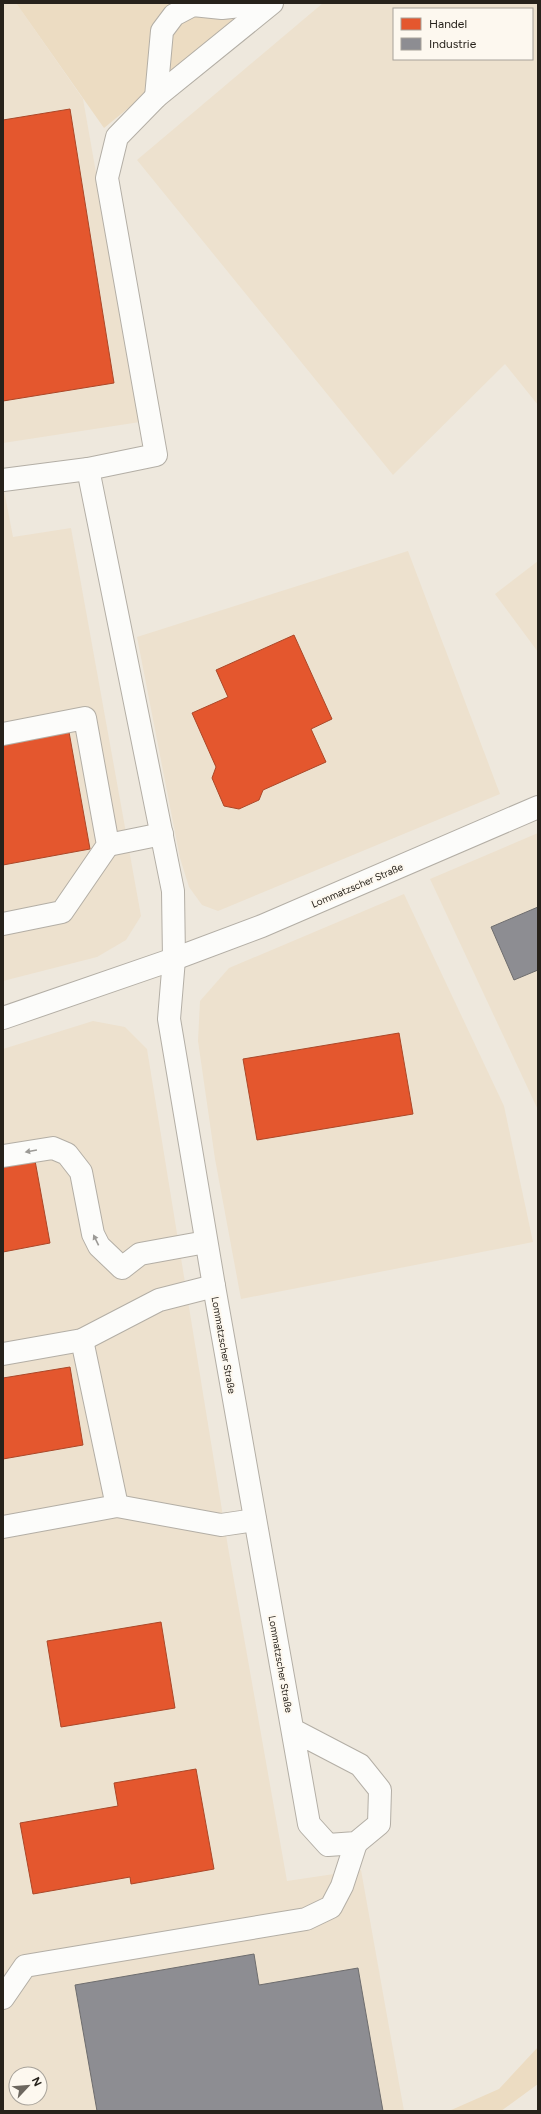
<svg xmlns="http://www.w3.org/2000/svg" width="541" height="2114" font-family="Figtree,sans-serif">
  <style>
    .built { fill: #ede1ce; fill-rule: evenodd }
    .green { fill: #ecdcc2 }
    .shops { fill: #e4572e; stroke: #ab4728 }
    .industry { fill: #8d8d92; stroke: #6e6d6e }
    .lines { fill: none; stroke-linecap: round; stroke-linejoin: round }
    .minor-casing { stroke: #b3aea5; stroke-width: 24 }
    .minor { stroke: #fcfcfa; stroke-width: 22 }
    .oneway { fill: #9c9a96 }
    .labels { text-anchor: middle; stroke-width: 4; stroke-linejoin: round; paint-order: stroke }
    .street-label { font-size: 10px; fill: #27221b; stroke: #fdf8ef }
  </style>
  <rect width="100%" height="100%" fill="#eee8dd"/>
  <!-- built -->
  <g class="built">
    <path d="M3,3H16L83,99L140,422L3,443Z"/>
    <path d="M323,3H538V405L505,364L393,475L137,160ZM394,9H532V59H394Z"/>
    <path d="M3,485L13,537L71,528L141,916L126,940L97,957L3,981Z"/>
    <path d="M408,551L500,794L218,911L202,905L189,887L180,858L137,637Z"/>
    <path d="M538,561V652L495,594Z"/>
    <path d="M538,833V1110L430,879Z"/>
    <path d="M404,894L504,1106L533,1242L241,1299L215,1159L198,1041L200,1001L229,968Z"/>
    <path d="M93,1021L125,1027L147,1049L228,1547L287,1881L361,1870L404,2111H3V1049ZM16,2074H40V2098H16Z"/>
  </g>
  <!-- green -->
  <g class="green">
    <path d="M16,3H257L104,128Z"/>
    <path d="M538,2047V2084L501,2111H449L499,2089Z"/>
  </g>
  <!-- shops -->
  <g class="shops">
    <path d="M70,109L114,383L3,401V120Z"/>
    <path d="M294,635L332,719L311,729L326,762L263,790L259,800L239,809L224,806L212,778L216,767L192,713L228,697L216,670Z"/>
    <path d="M69,732L90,849L3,865V744Z"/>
    <path d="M399,1033L413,1114L257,1140L243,1059Z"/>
    <path d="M34,1155L50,1243L3,1252V1160Z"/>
    <path d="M70,1367L83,1445L3,1459V1378Z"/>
    <path d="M161,1622L175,1708L61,1727L47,1641Z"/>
    <path d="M196,1769L214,1869L131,1884L130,1877L33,1894L20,1823L118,1806L114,1783Z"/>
  </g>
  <!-- industry -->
  <g class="industry">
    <path d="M538,907V970L514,980L491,927Z"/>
    <path d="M254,1954L259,1985L358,1968L383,2111H97L75,1985Z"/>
  </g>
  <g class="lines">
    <!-- minor casing -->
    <g class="minor-casing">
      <g id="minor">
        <path d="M156,97L162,31L174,15L193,5L222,8L270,3"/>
        <path d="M88,469L173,891L174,959L169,1019L214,1286L309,1824L328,1845L356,1843L379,1824L380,1790L360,1765L293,1730"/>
        <path d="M3,480L88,469L156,455L107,178L117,137L156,97L272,3"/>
        <path d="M3,734L85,718L108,845L62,912L3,924"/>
        <path d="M108,845L162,834"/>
        <path d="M3,1018L174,959L262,926L538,807"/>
        <path d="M3,1156L53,1148L67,1154L81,1172L93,1234L99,1246L122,1268L140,1254L206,1242"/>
        <path d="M82,1340L117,1506"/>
        <path d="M3,1354L82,1340L159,1300L214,1286"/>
        <path d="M3,1527L117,1506L221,1525L255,1520"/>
        <path d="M3,1998L25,1966L306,1919L331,1907L342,1886L356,1843"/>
      </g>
    </g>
    <!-- minor -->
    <use href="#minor" class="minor"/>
  </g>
  <!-- one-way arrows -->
  <defs><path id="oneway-solid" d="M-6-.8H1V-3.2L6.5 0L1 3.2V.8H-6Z"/></defs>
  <g class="oneway">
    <use href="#oneway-solid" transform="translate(31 1151) rotate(170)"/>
    <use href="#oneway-solid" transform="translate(96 1240) rotate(-116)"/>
  </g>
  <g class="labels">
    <!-- street labels -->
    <g class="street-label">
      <text transform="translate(357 885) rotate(-23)" y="4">Lommatzscher Straße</text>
      <text transform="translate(224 1345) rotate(80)" y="4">Lommatzscher Straße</text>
      <text transform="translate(281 1664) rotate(80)" y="4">Lommatzscher Straße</text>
    </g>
  </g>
  <!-- border -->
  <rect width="541" height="2114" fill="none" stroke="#27221b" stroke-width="8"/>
  <!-- legend -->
  <rect x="393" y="8" width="140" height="52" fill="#fdf8ef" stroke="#a7a29a"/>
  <rect x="401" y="18" width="20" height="12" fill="#e4572e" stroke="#a7a29a"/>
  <text x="429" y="28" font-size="12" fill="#27221b">Handel</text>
  <rect x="401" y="38" width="20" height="12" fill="#8d8d92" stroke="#a7a29a"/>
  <text x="429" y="48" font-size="12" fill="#27221b">Industrie</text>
  <!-- north arrow -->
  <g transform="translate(28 2086) rotate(64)"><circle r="19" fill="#fdf8ef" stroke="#a7a29a"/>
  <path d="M0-3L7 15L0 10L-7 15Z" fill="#6d675f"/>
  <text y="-6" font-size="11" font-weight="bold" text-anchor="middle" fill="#27221b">N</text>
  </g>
</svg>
